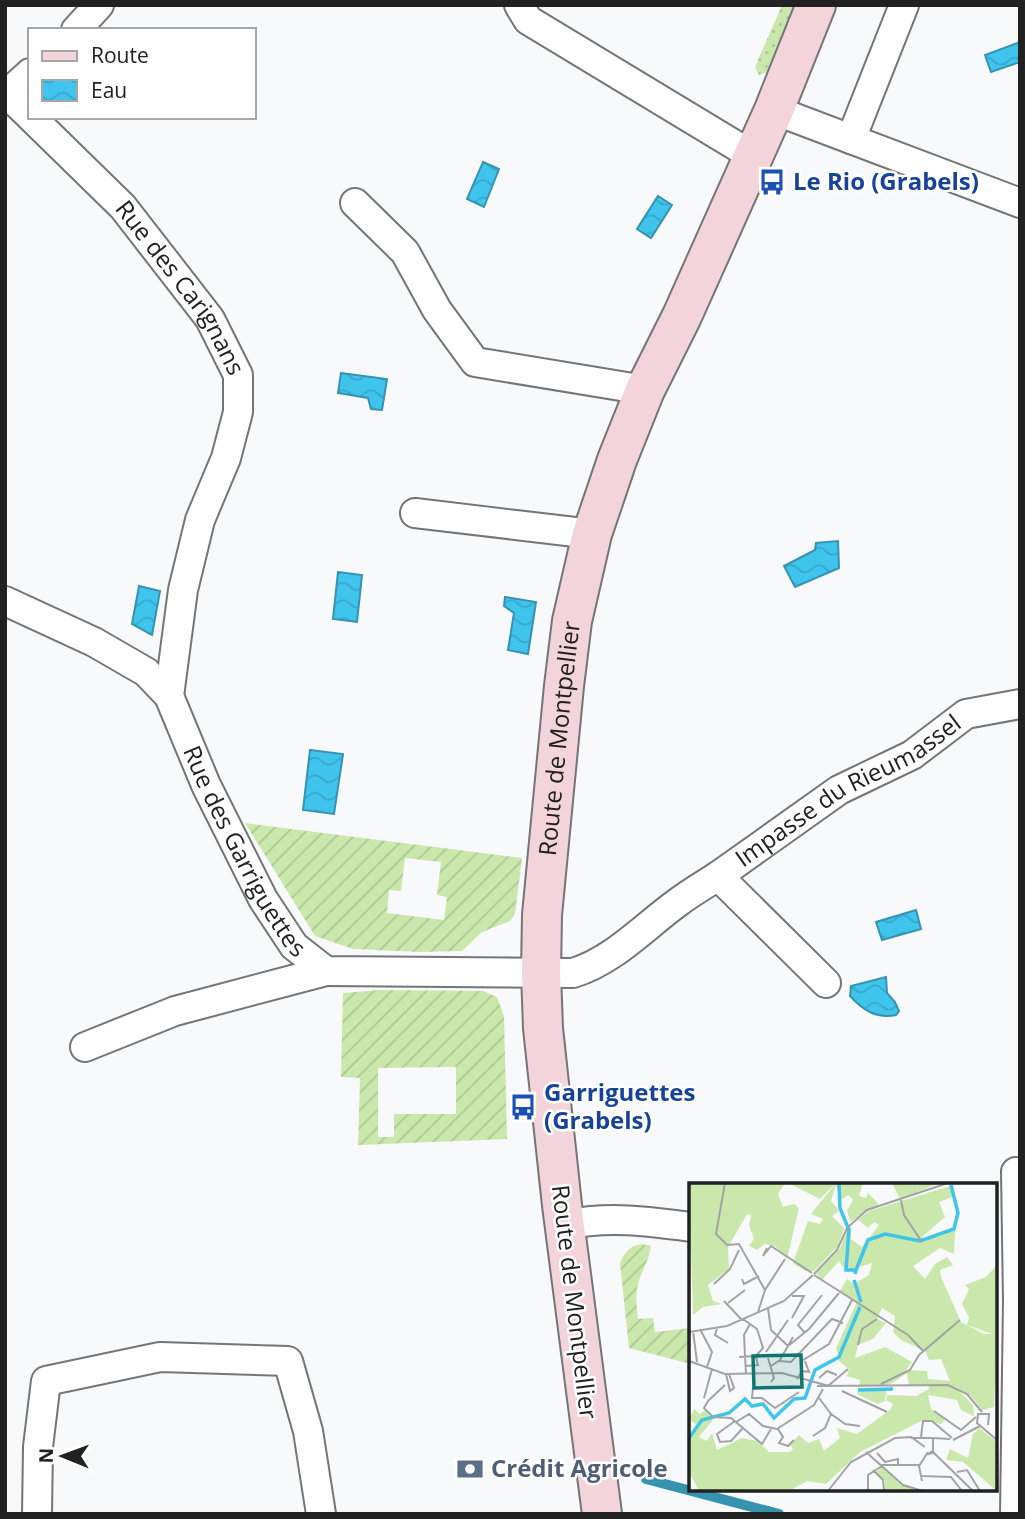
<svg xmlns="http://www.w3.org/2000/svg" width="1025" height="1519" font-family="'Open Sans',sans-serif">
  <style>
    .grass { fill: url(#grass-dots) }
    .garden { fill: url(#garden-furrows); fill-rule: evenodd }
    .water { fill: url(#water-waves); stroke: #3693b0; stroke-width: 2 }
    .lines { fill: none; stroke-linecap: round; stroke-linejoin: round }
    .stream { stroke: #3693b0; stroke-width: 10 }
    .street-casing { stroke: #747576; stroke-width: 32 }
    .secondary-casing { stroke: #747576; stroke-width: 42 }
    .street { stroke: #fff; stroke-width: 28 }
    .secondary { stroke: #f3d4db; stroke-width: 38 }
    .labels { text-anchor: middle; stroke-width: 5; stroke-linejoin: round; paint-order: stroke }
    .transit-label { font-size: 24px; font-weight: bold; fill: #164399; stroke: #fff; text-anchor: start }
    .street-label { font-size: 24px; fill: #212121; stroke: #fff }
    .service-label { font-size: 24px; font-weight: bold; fill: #4e5e75; stroke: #fff; text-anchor: start }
    .inset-river { fill: none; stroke: #3fc4ee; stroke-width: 3.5 }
    .inset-road { fill: none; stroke: #a2a3a3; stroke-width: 2 }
    .view { fill: #0f766e; fill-opacity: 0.15; stroke: #0f766e; stroke-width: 3.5 }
    .inset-edge { fill: none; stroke: #212121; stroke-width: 3.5 }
  </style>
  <defs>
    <pattern id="grass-dots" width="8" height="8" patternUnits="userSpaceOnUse" patternTransform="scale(1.75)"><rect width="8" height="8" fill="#cae8ab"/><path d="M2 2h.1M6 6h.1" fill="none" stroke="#adc793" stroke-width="1.8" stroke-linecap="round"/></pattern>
    <pattern id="garden-furrows" width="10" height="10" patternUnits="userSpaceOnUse" patternTransform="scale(1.75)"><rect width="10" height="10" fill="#cae8ab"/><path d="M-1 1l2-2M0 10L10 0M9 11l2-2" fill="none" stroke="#adc793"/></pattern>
    <pattern id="water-waves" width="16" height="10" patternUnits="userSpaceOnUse" patternTransform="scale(1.75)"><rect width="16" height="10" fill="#3fc4ee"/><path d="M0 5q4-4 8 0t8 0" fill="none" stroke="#37a8cc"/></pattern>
  </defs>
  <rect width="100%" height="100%" fill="#f8f9fa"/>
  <!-- grass -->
  <path class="grass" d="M782,5H796L768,72L759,75L755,67Z"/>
  <!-- garden -->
  <g class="garden">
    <path d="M245,823L522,858L515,914L510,921L482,932L462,951L419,952L353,949L315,936ZM405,858L441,862L437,895L447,897L444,920L387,913L389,890L401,891Z"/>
    <path d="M379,990L483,991L497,997L504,1016L507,1139L358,1145L360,1078L341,1077L343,993ZM456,1067V1114H394V1137H378V1068Z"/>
    <path d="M642,1244L651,1246C649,1261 642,1270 638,1284C635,1295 637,1307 638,1319L653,1318L655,1332L691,1328V1364L629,1348L620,1263C625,1252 629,1246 642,1244Z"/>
  </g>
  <!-- water -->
  <g class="water">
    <path d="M1020,42V62L991,72L985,55Z"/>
    <path d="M483,162L499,169L484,207L467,199Z"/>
    <path d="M658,196L672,205L651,238L637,229Z"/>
    <path d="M341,373L387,379L382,410L371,409L368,398L338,393Z"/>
    <path d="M838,541L839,568L795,587L784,566L815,550L816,543Z"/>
    <path d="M338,572L362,575L357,622L333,619Z"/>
    <path d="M139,586L160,591L152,635L132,624Z"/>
    <path d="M505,597L536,602L528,654L508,650L514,613L504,606Z"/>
    <path d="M310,750L343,754L334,814L303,810Z"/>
    <path d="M916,910L921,929L882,940L876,922Z"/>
    <path d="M886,977L887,993L895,1002L899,1011L896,1015C876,1019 863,1010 850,996L851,986Z"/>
  </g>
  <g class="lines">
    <!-- stream -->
    <path class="stream" d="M646,1479L779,1514"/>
    <!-- street casing -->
    <g class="street-casing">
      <g id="street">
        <path d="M519,5L528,20L753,156"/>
        <path d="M76,30L99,5"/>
        <path d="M5,92L30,116"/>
        <path d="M7,94L30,73"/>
        <path d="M774,110L1020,203"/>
        <path id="s1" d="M31,117L123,207L210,319L238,375V412L226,458L200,520L183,590L169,696"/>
        <path d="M851,139L904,5"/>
        <path d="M355,203L405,252L437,310L475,362L645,390"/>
        <path d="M415,513L592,534"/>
        <path id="s2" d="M5,601L94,642L146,672L169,696L206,785L263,899L294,946L326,971L573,973C613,961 644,927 677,903C690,893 704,885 718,876L826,983"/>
        <path id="s3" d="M718,876L839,790L912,755L966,714L1020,704"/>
        <path d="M85,1047L175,1011L326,971"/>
        <path d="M564,1225C609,1216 646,1221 691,1227"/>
        <path d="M37,1514L38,1447L46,1381L160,1357L288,1361L308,1431L321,1514"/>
        <path d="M1015,1514L1018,1301L1016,1172"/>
      </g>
    </g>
    <!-- secondary casing -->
    <g class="secondary-casing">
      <g id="secondary">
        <path id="s4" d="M602,1514L562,1205L543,1028L541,973L542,915L564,686L572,621L592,534L617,460L645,390L682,316L774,110L816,5"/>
      </g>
    </g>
    <!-- street -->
    <use href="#street" class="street"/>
    <!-- secondary -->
    <use href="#secondary" class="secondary"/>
  </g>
  <!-- icons -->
  <defs>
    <g id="bus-bare" transform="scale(2.1)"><path d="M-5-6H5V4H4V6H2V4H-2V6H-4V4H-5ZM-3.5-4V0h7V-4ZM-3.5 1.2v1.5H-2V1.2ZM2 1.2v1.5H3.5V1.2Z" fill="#1a4fb4" stroke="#fff" stroke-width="2.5" paint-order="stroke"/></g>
    <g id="bank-bare" transform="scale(2.1)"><path d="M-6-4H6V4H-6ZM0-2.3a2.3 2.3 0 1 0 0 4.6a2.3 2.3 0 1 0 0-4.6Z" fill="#5c6f8a" stroke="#fff" stroke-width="2.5" paint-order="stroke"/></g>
  </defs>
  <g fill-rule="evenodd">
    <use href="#bus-bare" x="772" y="182"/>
    <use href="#bus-bare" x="523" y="1107"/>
    <use href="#bank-bare" x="470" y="1469"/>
  </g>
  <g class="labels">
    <!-- transit labels -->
    <g class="transit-label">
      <text x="793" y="190">Le Rio (Grabels)</text>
      <text x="544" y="1101">Garriguettes<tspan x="544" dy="28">(Grabels)</tspan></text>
    </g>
    <!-- street labels -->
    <g class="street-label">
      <text dy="8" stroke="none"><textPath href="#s1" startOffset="228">Rue des Carignans</textPath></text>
      <text dy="8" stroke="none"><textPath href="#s4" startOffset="780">Route de Montpellier</textPath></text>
      <text dy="8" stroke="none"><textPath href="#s3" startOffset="156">Impasse du Rieumassel</textPath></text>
      <text dy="8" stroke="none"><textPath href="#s2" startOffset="364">Rue des Garriguettes</textPath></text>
      <text transform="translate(574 1302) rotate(83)" y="8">Route de Montpellier</text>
    </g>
    <!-- service labels -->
    <g class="service-label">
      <text x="491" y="1477">Crédit Agricole</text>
    </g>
  </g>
  <!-- overview -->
  <g transform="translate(689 1183)">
    <rect width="308" height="308" fill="#f8f9fa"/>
    <path d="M0,0H96L89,11L94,24L105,21L110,25L98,76L86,63L76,61L68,67L60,63L65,56L60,42L62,32L58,31L39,64L40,86L19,102L24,118L33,121L14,124L4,132ZM147,0H174L170,13L177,15L179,10L190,21L161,39L158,27L164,17L160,12L151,17L147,1L142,18L150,28L143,33L155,45L149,63L125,88H116L104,80L119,38L131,41L134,36L122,31ZM203,0H250L211,16ZM261,3L266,13L250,19L256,34L233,54L235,58L250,49L266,47L265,71L251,65L224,83L236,96L246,81L258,74L264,82L251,87L252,94L272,139L295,151H308L305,224L293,227L282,213L265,203L284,222L285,233L272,227L268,217L239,212L242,226L257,236L252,241L234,237L171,269L137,301L118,298L100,308H10L0,289V253L8,242L0,236L5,226L11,231L16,227L24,237L10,254L18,258L23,250L28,267L53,255L68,258L80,269H101L104,266L101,262L110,252L119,260L130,256L135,268L151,255L148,245L168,251L201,227L204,221L197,217L198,212L227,213L240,206L239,201L220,203L218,190L202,201L170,204L171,197L158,193L160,186L150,178L147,165L168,119L150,109L158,96L165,101L180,92L183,80L157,88L150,78L133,97L127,90L151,65L158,46L162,44V56L173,64L190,42L185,39L179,45L169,37L180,28ZM193,125L206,133L204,149L212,157L236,168L240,177L252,176L261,198L239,196L238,188L217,187L223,179L196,164L166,175L169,162L184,156L197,140L188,136ZM187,206H198L196,218L189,221L168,211L169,207Z" fill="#cae8ab" fill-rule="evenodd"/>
    <path d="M99,0H147L131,16ZM308,82V151L306,152L278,142L280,134L273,121L280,106L276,102L297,94ZM290,245L308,259V308L274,279L257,277L261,266L279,275L284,251ZM193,284L212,302L233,308H196V298L186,290Z" fill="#cae8ab"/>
    <path class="inset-river" d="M150,0L151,25L160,47L157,87H167L166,91M167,87L179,57L196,51L231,58L265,46L269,30L262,2M165,97L172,119M169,207L204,206M0,255L13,237L40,230L56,216L63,223L74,221L85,235L105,216L116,215L126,187L150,174L171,124"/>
    <path class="inset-road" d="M36,0L27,51L38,62L50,61L76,107M212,17L215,32L233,59M78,65L74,73L82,63L123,90M125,91L148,67L158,45L178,27L259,0M125,92L219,152L234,168M53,96L55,101L70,93M25,101L41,86L50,67M35,118L52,136M39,120L56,107M79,125L82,147L99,163M69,129L76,107L96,76M103,135L115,113H103M11,146L23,169L18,184M28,146L26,152L39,160M4,148L8,179M0,149L38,143L95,118L124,92M116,150L109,142L133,112M169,162L173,146L188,136M99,163L120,146L150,110M77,169L99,137M109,172L114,177L140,161L163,117M50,174L67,173L74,165L68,146L54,136M79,175L85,195L82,199M0,178L36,191L93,190L140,203M90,178L102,179L143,136L154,140M56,183L69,182L67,174M82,183L91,177L104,154M37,191L41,208L45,205L40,191M57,192L55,152L61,141M130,195L138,188L148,192M108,196L113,188L120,189L116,178M192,201L221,187L230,172L271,137M128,203L259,202L278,211L293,229M139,203L159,186M76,205H64L63,215H73L86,225L110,209M153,208L198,229M15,215L23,186M19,218L15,225L24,234L42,235L73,261L82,246M19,218L36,202M245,228L272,247L287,234M142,231L156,241L171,243M46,238L28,251L31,259L42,258L54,245M47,239L60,231L74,243L88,246L125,222L134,206M299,242L300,231H289L288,240L308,257M89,246L94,254L90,260L99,263L105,257M124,253L136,245L142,231L130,215M232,254L234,238H243L263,255M222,255H244M264,257L291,243M243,268L240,271L244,270V255L261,256M177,269L214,302L234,308M244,269L284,308M188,270L196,279L209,276V281M191,282H230M184,287L194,297L195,308M268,289L278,287L291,308M231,293L262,294L273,308M233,298L230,283L239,269M139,308L162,279L206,255L222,254L236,264M179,308V292L193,283"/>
    <path class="view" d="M112,172L113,204L65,205L64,173Z"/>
    <rect width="308" height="308" class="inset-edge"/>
  </g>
  <!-- border -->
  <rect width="1025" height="1519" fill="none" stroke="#212121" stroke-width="14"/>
  <!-- legend -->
  <rect x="28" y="28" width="228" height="91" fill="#ffffff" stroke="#a6a6a6" stroke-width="2"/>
  <rect x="42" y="51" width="35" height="10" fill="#f3d4db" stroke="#a6a6a6" stroke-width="2"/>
  <text x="91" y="63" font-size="21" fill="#212121">Route</text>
  <rect x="42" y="80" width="35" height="21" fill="url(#water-waves)" stroke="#a6a6a6" stroke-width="2"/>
  <text x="91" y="98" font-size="21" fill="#212121">Eau</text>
  <!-- north arrow -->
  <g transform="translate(63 1456) rotate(271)" stroke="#ffffff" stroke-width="5" paint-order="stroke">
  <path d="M0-5L12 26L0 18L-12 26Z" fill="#212121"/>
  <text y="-10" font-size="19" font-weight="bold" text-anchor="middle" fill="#212121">N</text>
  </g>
</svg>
